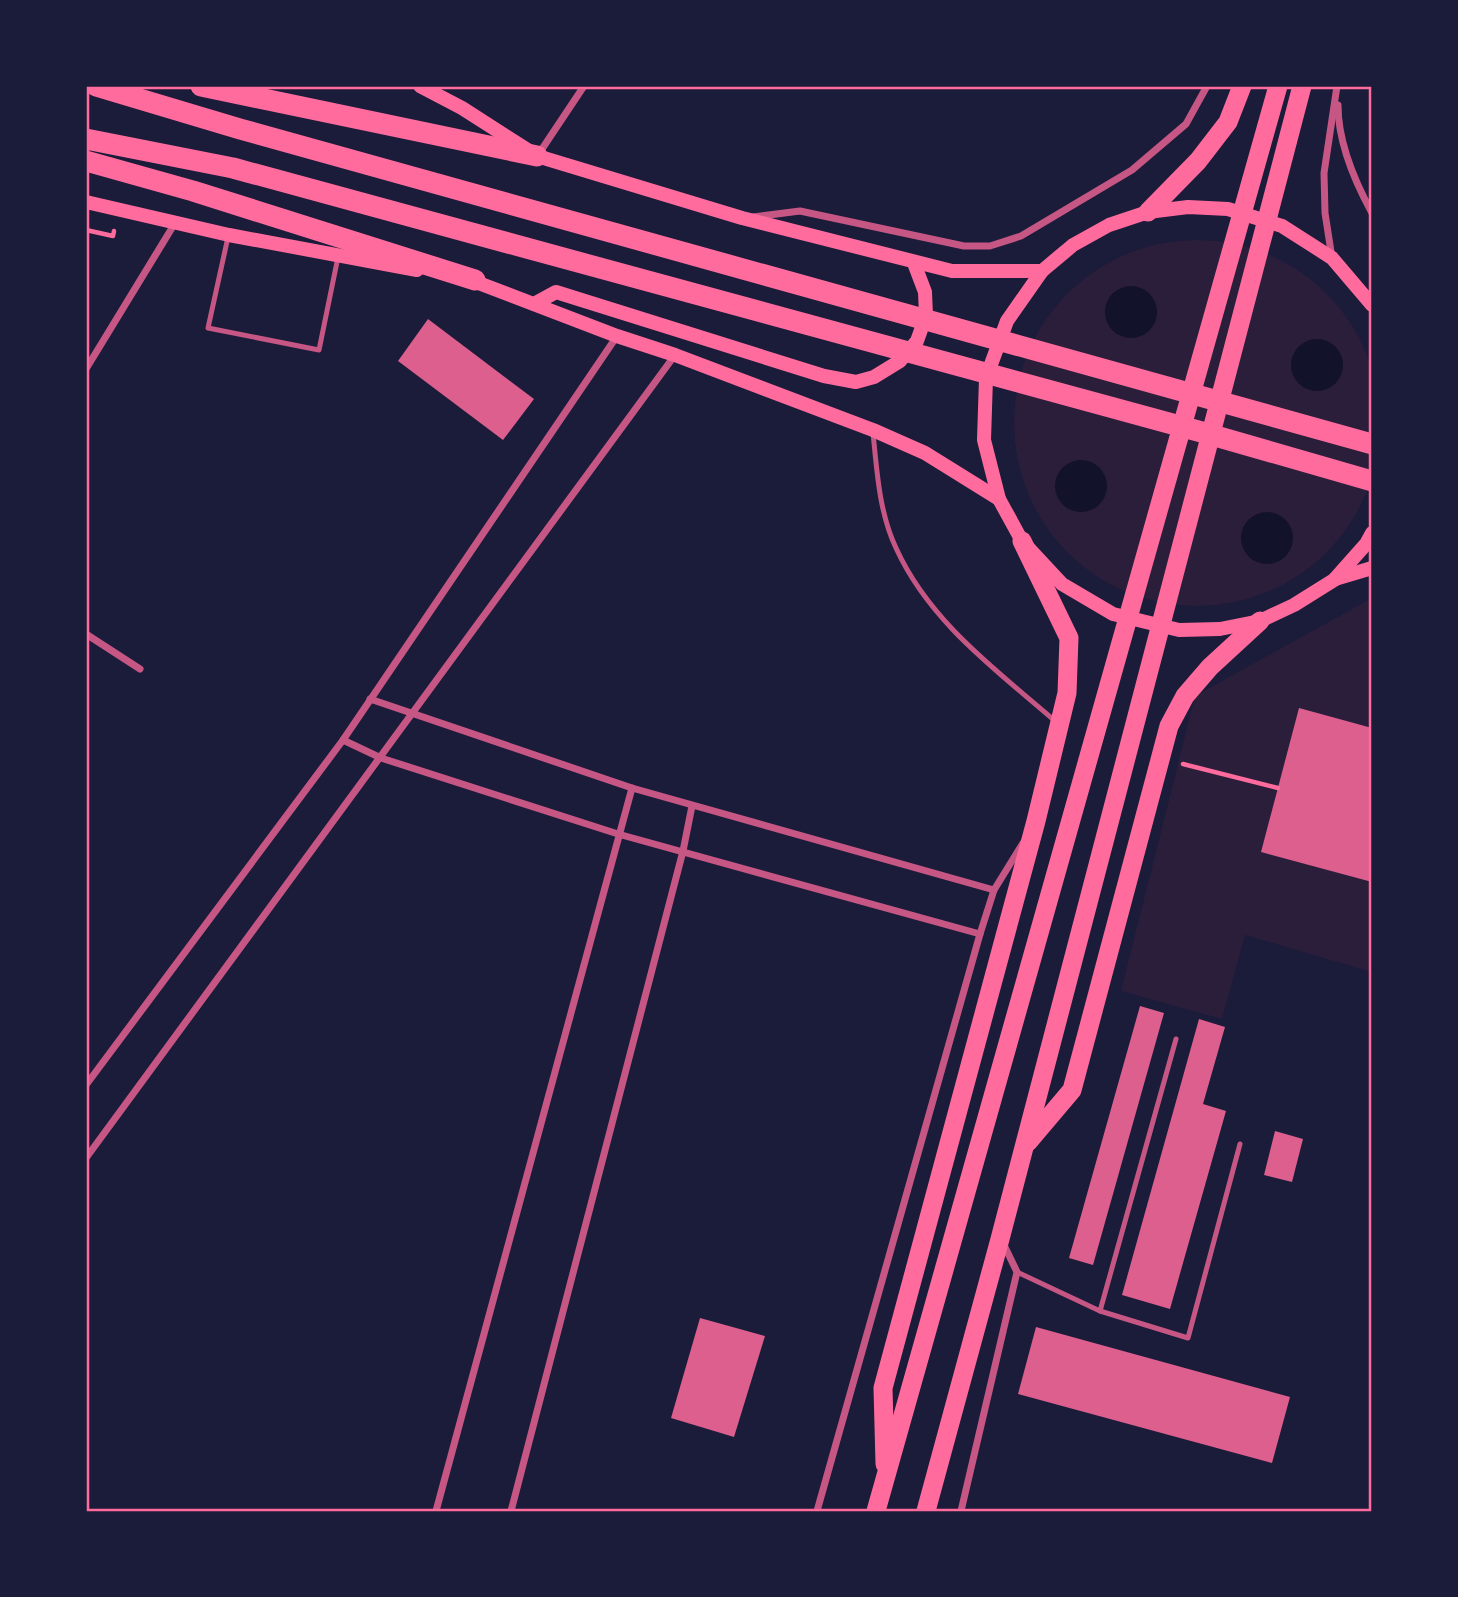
<svg xmlns="http://www.w3.org/2000/svg" width="1458" height="1597" font-family="'PT Sans Narrow',sans-serif">
  <style>
    .green { fill: #2a1e3b }
    .water { fill: #12122b }
    .building { fill: #dd5f8e }
    .lines { fill: none; stroke-linecap: round; stroke-linejoin: round }
    .path { stroke: #ff6b9d; stroke-width: 4.5 }
    .service { stroke: #c65784; stroke-width: 5 }
    .minor { stroke: #c65784; stroke-width: 7 }
    .secondary { stroke: #ff6b9d; stroke-width: 14 }
    .trunk { stroke: #ff6b9d; stroke-width: 19 }
    .motorway { stroke: #ff6b9d; stroke-width: 21 }
    .neatline { fill: none; stroke: #ff6b9d; stroke-width: 2.5 }
  </style>
  <rect width="100%" height="100%" fill="#1b1b3a"/>
  <!-- green -->
  <g class="green">
    <circle cx="1197" cy="423" r="183"/>
    <path d="M1372,598V972L1245,935L1222,1019L1121,991L1195,696Z"/>
  </g>
  <!-- water -->
  <g class="water">
    <circle cx="1131" cy="312" r="26"/>
    <circle cx="1317" cy="365" r="26"/>
    <circle cx="1081" cy="486" r="26"/>
    <circle cx="1267" cy="538" r="26"/>
  </g>
  <!-- building -->
  <g class="building">
    <path d="M428,319L534,399L503,440L398,361Z"/>
    <path d="M1299,708L1372,728V882L1261,852Z"/>
    <path d="M1140,1006L1164,1013L1093,1265L1069,1258Z"/>
    <path d="M1199,1019L1225,1027L1203,1104L1226,1111L1170,1309L1122,1295Z"/>
    <path d="M1275,1131L1303,1139L1292,1182L1264,1175Z"/>
    <path d="M700,1318L765,1336L734,1437L671,1418Z"/>
    <path d="M1036,1327L1290,1397L1272,1463L1018,1394Z"/>
  </g>
  <g class="lines">
    <!-- path -->
    <g class="path">
      <path d="M86,230L113,236L114,231"/>
      <path d="M1183,764L1278,788"/>
    </g>
    <!-- service -->
    <g class="service">
      <path d="M228,237L208,328L319,350L338,257"/>
      <path d="M873,433C877,471 879,512 896,548C929,621 995,669 1054,720"/>
      <path d="M1017,1272L1100,1311L1188,1338L1240,1144"/>
      <path d="M1100,1311L1176,1039"/>
    </g>
    <!-- minor -->
    <g class="minor">
      <path d="M1338,105C1338,142 1355,182 1372,213"/>
      <path d="M538,155L584,86"/>
      <path d="M753,217L800,211L964,246H990L1021,236L1132,170L1186,124L1207,86"/>
      <path d="M1332,258L1325,213L1324,173L1337,86"/>
      <path d="M86,369L175,223"/>
      <path d="M86,634L140,669"/>
      <path d="M370,699L632,788L994,890"/>
      <path d="M343,740L381,758L618,834L980,934"/>
      <path d="M86,1085L343,740L617,336"/>
      <path d="M86,1158L675,355"/>
      <path d="M436,1511L632,788"/>
      <path d="M511,1511L683,851L692,806"/>
      <path d="M817,1511L980,934L994,890L1023,843"/>
      <path d="M961,1511L1017,1272L1004,1245"/>
    </g>
    <!-- secondary -->
    <g class="secondary">
      <path d="M420,86L462,108L537,156L742,218L952,271H1042"/>
      <path d="M86,202L229,235L417,270"/>
      <path d="M468,279L617,336L675,355L873,430L925,453L999,499"/>
      <path d="M534,304L556,292L824,376L856,382L874,377L900,361L917,341L926,316L925,292L914,263"/>
      <path d="M1372,305L1332,258L1282,226L1228,209L1188,207L1148,212L1109,225L1073,245L1042,271L1007,321L986,378L984,440L999,499L1022,541L1062,584L1113,614L1179,630L1220,629L1260,621L1294,605L1334,580L1366,544L1372,533"/>
      <path d="M1335,579L1372,568"/>
    </g>
    <!-- trunk -->
    <g class="trunk">
      <path d="M1148,212L1198,161L1228,122L1242,86"/>
      <path d="M1028,1142L1072,1090L1169,726L1185,696L1210,667L1260,621"/>
      <path d="M885,1464L883,1388L1036,821L1067,693L1069,638L1022,541"/>
      <path d="M876,1511L1278,86"/>
      <path d="M926,1511L1000,1239L1302,86"/>
    </g>
    <!-- motorway -->
    <g class="motorway">
      <path d="M96,86L240,129L1372,444"/>
      <path d="M201,86L537,156"/>
      <path d="M86,139L233,168L1198,431L1372,481"/>
      <path d="M86,161L193,191L475,280"/>
    </g>
  </g>
  <!-- border -->
  <rect width="1458" height="1597" fill="none" stroke="#1b1b3a" stroke-width="175"/>
  <rect x="88" y="88" width="1282" height="1422" class="neatline"/>
</svg>
